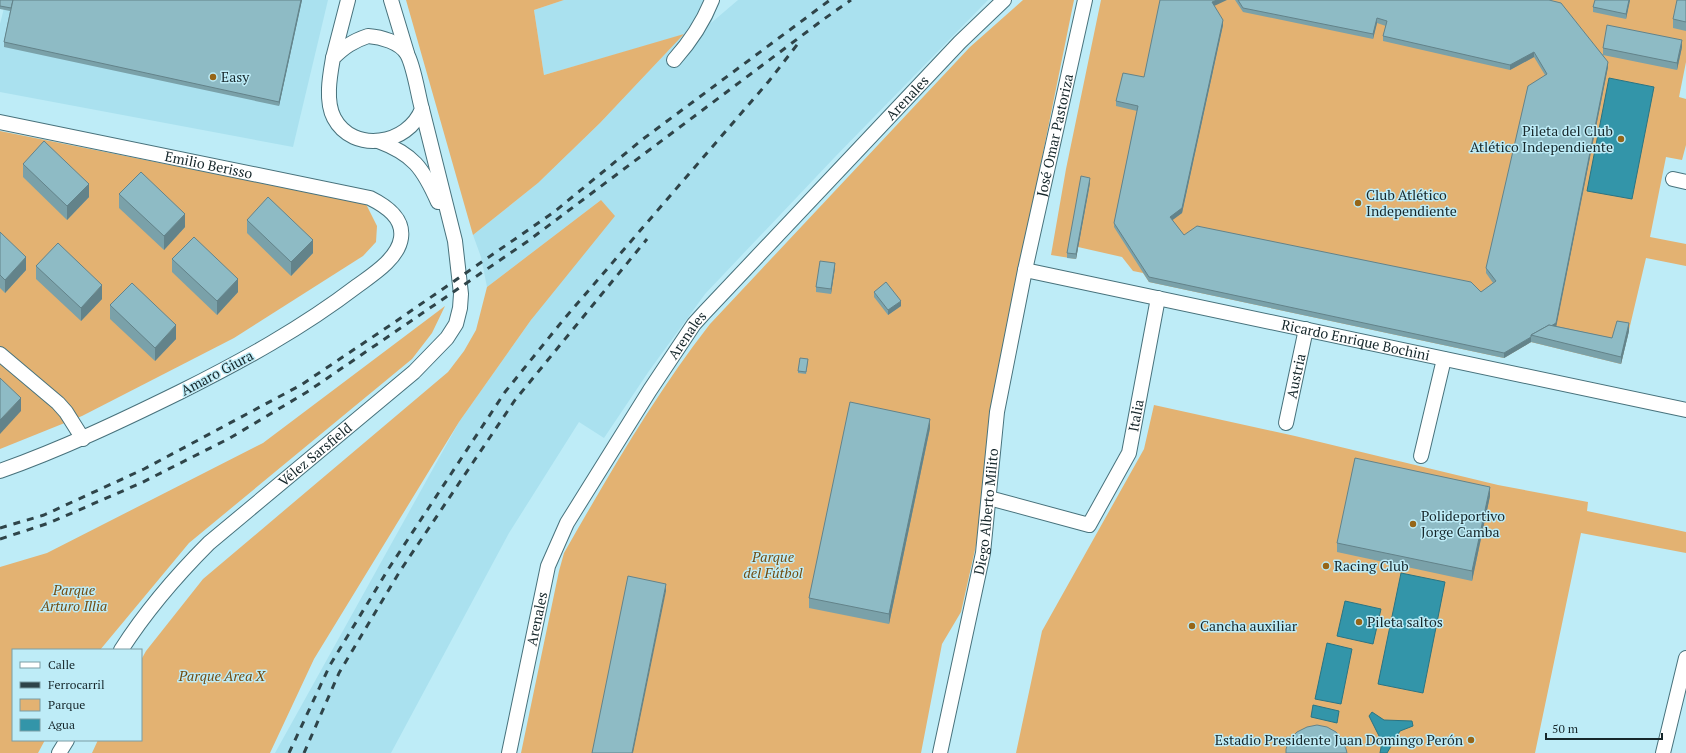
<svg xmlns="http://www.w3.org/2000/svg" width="1686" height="753" font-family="'PT Serif',serif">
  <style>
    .built { fill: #aae1ef }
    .green { fill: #e3b272 }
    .water { fill: #3395a9; stroke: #2a7483 }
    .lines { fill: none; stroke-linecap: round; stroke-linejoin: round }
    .minor-casing { stroke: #48727c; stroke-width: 16 }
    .minor { stroke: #fff; stroke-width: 14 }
    .rail { stroke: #2f4449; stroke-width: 3; stroke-dasharray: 7 7; stroke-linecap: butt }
    .wall { fill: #7aa1a9 }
    .shaded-wall { fill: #63838a }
    .building { fill: #8ebbc5; stroke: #63838a }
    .poi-dot { fill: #966517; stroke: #beecf7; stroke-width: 1.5 }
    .labels { text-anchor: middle; stroke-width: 3; stroke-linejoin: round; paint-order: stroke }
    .poi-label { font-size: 14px; fill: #16272b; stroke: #beecf7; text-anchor: start }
    .street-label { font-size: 14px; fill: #16272b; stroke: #beecf7 }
    .park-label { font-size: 14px; font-style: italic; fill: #724b0f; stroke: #beecf7 }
  </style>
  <rect width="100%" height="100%" fill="#beecf7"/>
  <!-- built -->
  <g class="built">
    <path d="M6,0H328L293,147L0,92V24Z"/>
    <path d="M564,0H720L711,23L738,0H988L834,158L705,294L649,371L604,438L579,422L509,533L391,753H275L459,422L531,320L601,200L487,287L481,257L473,235L538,183L600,123L683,35L544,75L534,10Z"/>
  </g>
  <!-- green -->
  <g class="green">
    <path d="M406,0H564L534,10L544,75L684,34L600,123L538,183L473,235Z"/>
    <path d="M1023,0H1074L991,409L977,541L961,612L942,644L921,753H521L559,571L564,553C608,476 656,393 710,324L970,47Z"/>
    <path d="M1101,0H1686V62L1679,97L1686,99V145L1682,160L1666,157L1650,237L1686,244V266L1646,258L1621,364L1531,342L1504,358L1149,282L1143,273L1133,271L1122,257L1078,247L1076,259L1051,255L1066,169Z"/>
    <path d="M0,131L366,204L377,226L376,242L363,256L234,338L82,416L0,449Z"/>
    <path d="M601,200L615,216L531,320L459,422L314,659L270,753H92L98,740H141V660L146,651L203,579L448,372L464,351L476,330L487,287Z"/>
    <path d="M445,306L432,333L412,359L189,543L100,650H13V740H45L38,753H0V567L47,553L263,443Z"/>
    <path d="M1154,405L1295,436L1498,485L1588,502L1587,511L1686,532V553L1581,533L1535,753H1016L1042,631L1144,449Z"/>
  </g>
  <!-- water -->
  <g class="water">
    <path d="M1609,78L1654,87L1632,199L1587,191Z"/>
    <path d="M1401,573L1445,582L1423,693L1378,684Z"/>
    <path d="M1345,601L1381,609L1373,644L1337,636Z"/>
    <path d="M1327,643L1352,649L1341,704L1315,699Z"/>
    <path d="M1313,705L1339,711L1337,723L1311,717Z"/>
    <path d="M1372,712L1384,720L1412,721L1413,726L1400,731L1387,753H1380L1382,742L1369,716Z"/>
  </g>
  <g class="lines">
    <!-- minor casing -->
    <g class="minor-casing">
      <g id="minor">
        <path d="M391,0L407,53"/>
        <path d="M368,36C381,37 400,42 407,54C414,66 418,95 422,109C408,145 353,154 334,118C325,101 330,75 333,58C344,47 353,41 368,36Z"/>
        <path d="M333,58L348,0"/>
        <path d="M674,60C690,42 703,23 712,0"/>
        <path id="s1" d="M0,122L370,198C386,206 404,218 401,238C398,259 372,275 357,286C302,328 242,361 180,392C121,421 62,449 0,471"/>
        <path d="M378,141C413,154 423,168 438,202"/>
        <path d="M1673,179L1686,182"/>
        <path id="s2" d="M1025,270L1686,410"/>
        <path d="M0,354L58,403L66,412L83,439"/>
        <path id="s3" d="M1286,423L1306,329"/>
        <path d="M1421,456L1444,359"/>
        <path id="s4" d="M989,498L1089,525L1129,453L1158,298"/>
        <path id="s5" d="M121,650C146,611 176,576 209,543L414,372L447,338L456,324L460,308L461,294L455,241L422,109"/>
        <path d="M59,753L67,740"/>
        <path id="s6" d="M509,753L548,566L567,523L650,390L694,324L704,313L960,42L1004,0"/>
        <path id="s7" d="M940,753L983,553L997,412L1025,270L1085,0"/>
        <path d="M1663,753L1686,658"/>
      </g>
    </g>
    <!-- minor -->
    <use href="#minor" class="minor"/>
    <!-- rail -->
    <g class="rail">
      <path d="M0,528L44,515L144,469L301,385L395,322L554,212L643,139L830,0"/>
      <path d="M0,539L49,523L141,483L230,438L307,392L528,241L824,19L851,0"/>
      <path d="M289,753L330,665L389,568L505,392L564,319L769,81L800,41"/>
      <path d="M304,753L339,673L400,571L515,400L647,239"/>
    </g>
  </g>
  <!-- wall -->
  <g class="wall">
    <path d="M0,0H302L279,106L4,47V42L10,11L0,9Z"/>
    <path d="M1235,0H1550L1603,55V48L1682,47L1677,70L1603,55L1608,67L1556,326L1612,338L1629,331L1621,364L1531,342L1504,358L1149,282L1114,227V223L1137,111L1116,106V101L1144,77L1214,6L1223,25L1182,213L1172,220L1184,235L1481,292L1493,283L1486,273V268L1545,75L1534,57L1510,70L1383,41V36L1386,26L1377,23L1373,39L1243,12Z"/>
    <path d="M1630,0L1626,19L1593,12V7Z"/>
    <path d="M1686,0V31L1673,28V19Z"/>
    <path d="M23,164L89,197L67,220L23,177Z"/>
    <path d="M1090,183L1076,259L1067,258V253Z"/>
    <path d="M119,194L185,227L164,250L119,208Z"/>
    <path d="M247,220L313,253L291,276L247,233Z"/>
    <path d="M0,232L26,270L5,293L0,288Z"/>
    <path d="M172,259L238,292L217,315L172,272Z"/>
    <path d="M36,266L102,299L81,321L36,279Z"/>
    <path d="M835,268L831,294L816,292V287Z"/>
    <path d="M874,292L901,306L888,315L874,297Z"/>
    <path d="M110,305L176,339L155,361L110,319Z"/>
    <path d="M808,362L806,374L798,373V371Z"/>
    <path d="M930,428L889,624L809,608V598Z"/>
    <path d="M1490,496L1472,581L1337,552V543Z"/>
  </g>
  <!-- shaded-wall -->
  <g class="shaded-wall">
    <path d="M301,0H302L279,106V102Z"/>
    <path d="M1217,0H1227L1212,7V2Z"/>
    <path d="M1629,0H1630L1626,19V14Z"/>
    <path d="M1377,18V23L1373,39V34Z"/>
    <path d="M1223,20V25L1182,213L1170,222V217Z"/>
    <path d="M1682,40V47L1677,70V63Z"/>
    <path d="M1534,52V57L1510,70V65Z"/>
    <path d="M1608,62V67L1556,328L1540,337Z"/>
    <path d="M1090,178V183L1076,259V254Z"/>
    <path d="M89,184V197L67,220V206Z"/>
    <path d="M185,214V227L164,250V236Z"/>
    <path d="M313,240V253L291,276V262Z"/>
    <path d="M26,257V270L5,293V280Z"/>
    <path d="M835,263V268L831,294V289Z"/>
    <path d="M238,279V292L217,315V301Z"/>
    <path d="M102,285V299L81,321V308Z"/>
    <path d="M901,301V306L888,315V310Z"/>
    <path d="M1629,323V331L1621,364V357Z"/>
    <path d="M176,325V339L155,361V348Z"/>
    <path d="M1531,337V342L1504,358V353Z"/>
    <path d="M21,398V411L0,434V420Z"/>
    <path d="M930,419V428L889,624V614Z"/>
    <path d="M1490,487V496L1472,581V571Z"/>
    <path d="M666,584V591L633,753H632Z"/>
  </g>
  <!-- building -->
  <g class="building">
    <path d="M0,0H13L11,8L0,6Z"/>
    <path d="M13,0H301L279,102L4,42Z"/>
    <path d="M1160,0H1217L1212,2L1223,20L1182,208L1170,217L1184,235L1197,226L1471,282L1481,292L1496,281L1486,268L1528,86L1547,74L1534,52L1510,65L1383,36L1387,21L1377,18L1373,34L1243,8L1238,0H1549L1561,3L1608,62L1556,323L1551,326L1549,325L1531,335V337L1504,353L1149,277L1114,223L1138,106L1116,101L1123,73L1144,77Z"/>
    <path d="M1595,0H1629L1626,14L1593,7Z"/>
    <path d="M1677,0H1686V22L1673,19Z"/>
    <path d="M1607,25L1682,40L1677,63L1603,48Z"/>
    <path d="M44,141L89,184L67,206L23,164Z"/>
    <path d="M141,172L185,214L164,236L119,194Z"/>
    <path d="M1081,176L1090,178L1076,254L1067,253Z"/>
    <path d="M268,197L313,240L291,262L247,220Z"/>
    <path d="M0,232L26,257L5,280L0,275Z"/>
    <path d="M194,237L238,279L217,301L172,259Z"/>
    <path d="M58,243L102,285L81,308L36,266Z"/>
    <path d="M820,261L835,263L831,289L816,287Z"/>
    <path d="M886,282L901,301L888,310L874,292Z"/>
    <path d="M132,283L176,325L155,348L110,305Z"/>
    <path d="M1617,321L1629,323L1621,357L1531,335L1549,325L1612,338Z"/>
    <path d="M800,358L808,359L806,372L798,371Z"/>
    <path d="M0,378L21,398L0,420Z"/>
    <path d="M850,402L930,419L889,614L809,598Z"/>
    <path d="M1355,458L1490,487L1472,571L1337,543Z"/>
    <path d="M628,576L666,584L632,753H592Z"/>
    <path d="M1317,725L1327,727L1336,732L1342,740L1346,749L1347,753H1286V749L1290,739L1297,732L1307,727Z"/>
  </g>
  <!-- markers -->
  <g class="poi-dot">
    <circle cx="213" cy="77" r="4"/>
    <circle cx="1621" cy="139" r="4"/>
    <circle cx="1358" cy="203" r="4"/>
    <circle cx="1413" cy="524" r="4"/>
    <circle cx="1326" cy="566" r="4"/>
    <circle cx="1359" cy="622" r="4"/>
    <circle cx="1192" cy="626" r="4"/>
    <circle cx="1471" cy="740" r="4"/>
  </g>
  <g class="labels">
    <!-- poi labels -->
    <g class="poi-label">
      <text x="221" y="82">Easy</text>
      <text x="1613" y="136" text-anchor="end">Pileta del Club<tspan x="1613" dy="16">Atlético Independiente</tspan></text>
      <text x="1366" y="200">Club Atlético<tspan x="1366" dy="16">Independiente</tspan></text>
      <text x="1421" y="521">Polideportivo<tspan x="1421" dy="16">Jorge Camba</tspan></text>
      <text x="1334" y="571">Racing Club</text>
      <text x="1367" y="627">Pileta saltos</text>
      <text x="1200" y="631">Cancha auxiliar</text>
      <text x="1463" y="745" text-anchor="end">Estadio Presidente Juan Domingo Perón</text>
    </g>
    <!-- street labels -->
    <g class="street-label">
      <text dy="5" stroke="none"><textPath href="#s6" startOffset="785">Arenales</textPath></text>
      <text dy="5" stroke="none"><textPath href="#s7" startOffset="629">José Omar Pastoriza</textPath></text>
      <text dy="5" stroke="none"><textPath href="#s1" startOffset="213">Emilio Berisso</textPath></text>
      <text dy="5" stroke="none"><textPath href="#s6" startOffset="461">Arenales</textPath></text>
      <text dy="5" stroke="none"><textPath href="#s2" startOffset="338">Ricardo Enrique Bochini</textPath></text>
      <text transform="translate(217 373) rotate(-28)" y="5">Amaro Giura</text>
      <text dy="5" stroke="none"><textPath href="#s3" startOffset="48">Austria</textPath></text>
      <text dy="5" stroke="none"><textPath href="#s4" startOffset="224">Italia</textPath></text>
      <text dy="5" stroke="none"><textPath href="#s5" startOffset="277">Vélez Sarsfield</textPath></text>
      <text dy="5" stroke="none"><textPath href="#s7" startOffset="246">Diego Alberto Milito</textPath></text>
      <text dy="5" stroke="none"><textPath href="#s6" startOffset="137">Arenales</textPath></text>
    </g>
    <!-- park labels -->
    <g class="park-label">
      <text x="773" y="562">Parque<tspan x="773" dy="16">del Fútbol</tspan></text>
      <text x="74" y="595">Parque<tspan x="74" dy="16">Arturo Illia</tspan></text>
      <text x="222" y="681">Parque Area X</text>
    </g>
  </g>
  <!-- legend -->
  <rect x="12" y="649" width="130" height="92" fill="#beecf7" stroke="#7b9da5"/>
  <rect x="20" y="662" width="20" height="6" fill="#ffffff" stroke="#7b9da5"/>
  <text x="48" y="669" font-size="12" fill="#16272b">Calle</text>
  <rect x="20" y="682" width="20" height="6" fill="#2f4449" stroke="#7b9da5"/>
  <text x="48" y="689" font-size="12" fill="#16272b">Ferrocarril</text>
  <rect x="20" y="699" width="20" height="12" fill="#e3b272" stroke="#7b9da5"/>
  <text x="48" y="709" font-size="12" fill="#16272b">Parque</text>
  <rect x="20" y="719" width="20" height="12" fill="#3395a9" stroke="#7b9da5"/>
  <text x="48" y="729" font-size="12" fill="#16272b">Agua</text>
  <!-- scale -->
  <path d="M1546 733v6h116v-6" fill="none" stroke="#16272b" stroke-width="2"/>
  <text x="1552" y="733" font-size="12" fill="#16272b" stroke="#beecf7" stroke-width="3" paint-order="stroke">50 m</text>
</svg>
